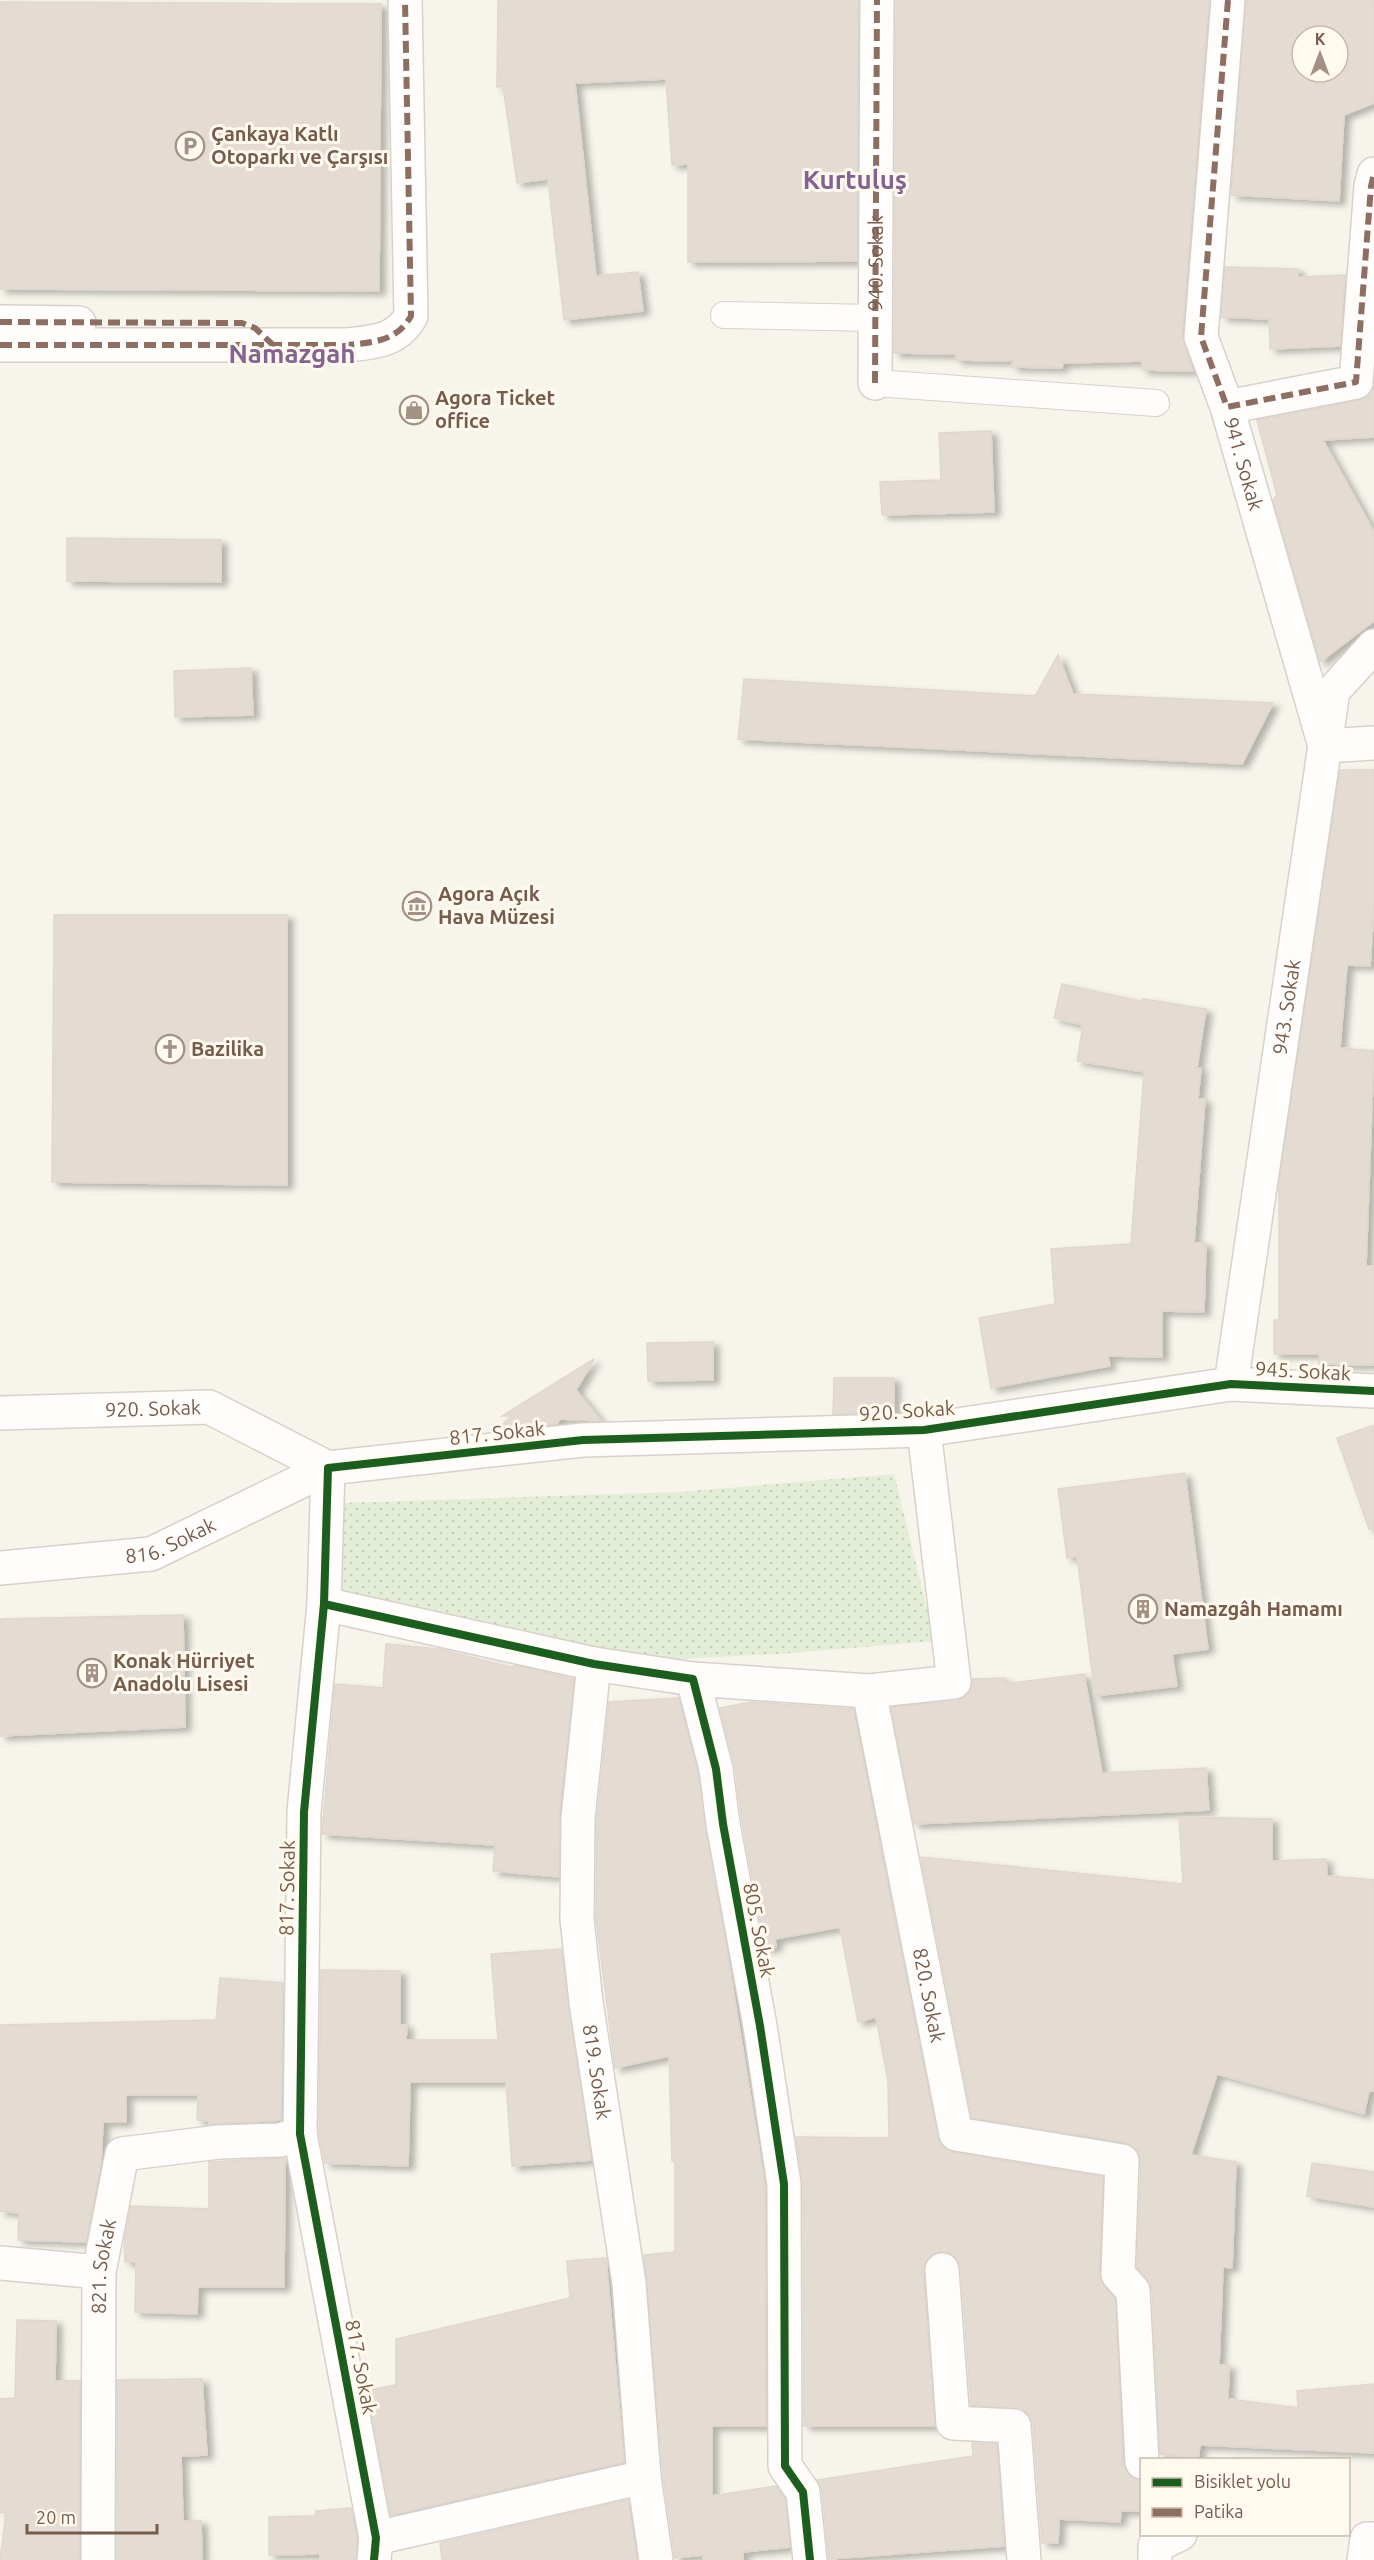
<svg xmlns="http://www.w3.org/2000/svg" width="1374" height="2560" font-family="Ubuntu,sans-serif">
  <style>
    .grass { fill: url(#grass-dots) }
    .building { fill: #e4dcd3; stroke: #e0d7ce; stroke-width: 1.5; fill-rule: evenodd; filter: url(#shadow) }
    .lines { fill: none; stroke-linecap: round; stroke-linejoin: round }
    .lane-casing { stroke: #d7d1ca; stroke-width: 28 }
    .street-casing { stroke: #d7d1ca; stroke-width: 36 }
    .lane { stroke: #fefdfc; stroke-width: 26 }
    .street { stroke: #fefdfc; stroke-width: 33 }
    .quiet { stroke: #8d6e63; stroke-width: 6; stroke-dasharray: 12 6; stroke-linecap: butt }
    .cycleway-casing { stroke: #fff9ee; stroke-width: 11 }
    .cycleway { stroke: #1b5e20; stroke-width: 8 }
    .labels { text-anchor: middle; stroke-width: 6; stroke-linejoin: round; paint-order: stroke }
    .poi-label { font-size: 20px; font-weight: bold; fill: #765c4c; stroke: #fff9ee; text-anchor: start }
    .street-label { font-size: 20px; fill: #765c4c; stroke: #fff9ee }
    .district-label { font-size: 26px; font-weight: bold; fill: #846392; stroke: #fff9ee }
  </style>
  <defs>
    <pattern id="grass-dots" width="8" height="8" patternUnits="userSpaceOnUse" patternTransform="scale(1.5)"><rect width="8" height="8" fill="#e4eed7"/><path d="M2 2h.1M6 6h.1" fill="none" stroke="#c7ceba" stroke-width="1.8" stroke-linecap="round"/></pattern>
    <filter id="shadow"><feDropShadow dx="6" dy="4" stdDeviation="3" flood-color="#0004"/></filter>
  </defs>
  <rect width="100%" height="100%" fill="#f7f4ec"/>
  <!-- grass -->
  <path class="grass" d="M894,1474L935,1641L779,1654L615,1662L327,1601L343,1503L679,1492Z"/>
  <!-- building -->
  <g class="building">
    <path d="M498,0H858L857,261L688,262V164L672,165L666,79L575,83L596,276L638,272L643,311L564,320L548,179L517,183L503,86L497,87Z"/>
    <path d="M896,0H1209L1182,336L1193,371L1142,370V361L1063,363L1062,368L1012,367L1013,361L956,360V354L894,353Z"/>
    <path d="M1246,0H1374V103L1344,115L1339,201L1231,195ZM1302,36H1338V72H1302Z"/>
    <path d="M0,2L381,4L379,291L0,289Z"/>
    <path d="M1225,267L1298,269V277L1345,275L1340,346L1270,349L1269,319L1221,317Z"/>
    <path d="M1374,386V437L1323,440L1374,532V621L1320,662L1273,500L1277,495L1257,420L1360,400L1369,395Z"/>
    <path d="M991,431L994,512L882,515L880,482L941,480L939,433Z"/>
    <path d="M67,538L221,540V582L67,581Z"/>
    <path d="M1058,655L1073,694L1273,703L1242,764L738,739L744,679L1035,696Z"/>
    <path d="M251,668L253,715L175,717L174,671Z"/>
    <path d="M1340,770H1374V907L1370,966L1347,965L1340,1048L1374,1051L1366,1266H1374V1365L1319,1364V1354H1274V1320H1279V1183Z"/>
    <path d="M54,915H287V1185L52,1182Z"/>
    <path d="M1062,984L1143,1002V999L1206,1009L1197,1068H1201L1198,1099H1205L1194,1243H1206L1204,1312L1162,1311V1357L1108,1356L1110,1366L991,1388L979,1318L1055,1304L1051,1249L1131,1244L1144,1072L1077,1061L1083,1025L1054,1018Z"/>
    <path d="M713,1342V1380L648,1381L647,1343Z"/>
    <path d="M594,1359L576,1390L601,1421L560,1419L557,1424L500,1427L512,1416H502Z"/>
    <path d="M834,1378H894V1412L833,1414Z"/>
    <path d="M1374,1425V1528L1369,1529L1337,1438Z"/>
    <path d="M1185,1473L1208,1649L1172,1654L1177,1686L1095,1696L1077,1556L1067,1558L1058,1489Z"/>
    <path d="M183,1615L185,1727L0,1736V1619Z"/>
    <path d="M386,1644L438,1649L514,1668V1665L574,1679L559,1816V1877L493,1871L495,1845L322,1834L335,1684L383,1688Z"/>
    <path d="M1084,1674L1102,1773L1206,1768L1209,1810L914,1824L891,1707L957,1701L965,1697L971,1690L973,1679L1004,1678V1684Z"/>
    <path d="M679,1698L698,1773L765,2185L766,2426H712V2496L776,2486L785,2499L790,2547L743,2552V2560H703V2555L675,2558L663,2475L644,2255L675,2252V2161H672L669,2056L615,2068L596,1918L597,1819L609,1702Z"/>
    <path d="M751,1702L853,1709L938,2138L943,2147L953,2152L1103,2177L1099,2273L1104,2286L1115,2299L1123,2463L1127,2473L1142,2480V2511H1121L1120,2522L1059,2519L1058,2543H1042L1033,2424L1030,2416L1023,2410L971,2405L961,2269L957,2259L950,2253L940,2251L931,2255L925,2262L923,2271L935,2426H804L803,2184L796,2137L889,2138L888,2081L876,2017L858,2022L840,1927L775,1939L776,1947L765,1949L742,1821L735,1766L720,1708Z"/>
    <path d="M1179,1817L1272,1819V1861L1326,1859L1327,1876L1374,1880V2091H1369L1364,2114L1217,2074L1191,2155L1236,2162L1232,2268L1223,2267L1219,2365H1229L1228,2399L1298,2408L1297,2391L1374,2384V2453L1200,2445L1198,2459L1160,2454L1152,2290L1147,2279L1137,2267L1141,2162L1139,2152L1125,2142L972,2118L921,1857L1183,1884Z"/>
    <path d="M561,1949L591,2160L512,2166L506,2082H410L408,2166L325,2163L319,2132L321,1970L400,1971V2025H407L406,2040H498L491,1954Z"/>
    <path d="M220,1978L283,1983L281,2120L209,2124V2121L197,2120L198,2095H126V2122H103L101,2162L86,2242L18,2240L19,2213L0,2211V2025L216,2020Z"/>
    <path d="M285,2158L284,2287H198L197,2314L135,2312L136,2262H125L124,2243L131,2206L209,2209V2162Z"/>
    <path d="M1312,2163L1374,2172V2207L1307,2196Z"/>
    <path d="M606,2258L624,2462L391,2515L367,2390L396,2385V2339L570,2298L567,2261Z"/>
    <path d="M17,2320L56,2321L55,2381H80L79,2560H0L6,2513L0,2512V2399L15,2398Z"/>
    <path d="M202,2379L207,2455L181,2456L183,2521H201L202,2560H117V2380Z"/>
    <path d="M972,2443L997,2444L1004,2546L829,2559L822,2490L817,2480L973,2456Z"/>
    <path d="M628,2500L637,2560H442L440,2543Z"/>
    <path d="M351,2508L357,2539L356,2560H320V2554L269,2555V2517L316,2516V2511Z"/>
  </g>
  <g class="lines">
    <!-- lane casing -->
    <g class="lane-casing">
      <g id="lane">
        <path d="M724,315L875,318"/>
        <path d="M875,383L1156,403"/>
      </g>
    </g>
    <!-- street casing -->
    <g class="street-casing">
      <g id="street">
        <path id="s1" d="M1228,0L1201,337L1227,407L1325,746L1374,743"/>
        <path d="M0,322L79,323"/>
        <path d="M0,345H348C375,342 397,341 411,316L405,0"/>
        <path d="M875,383L877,0"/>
        <path d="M1227,407L1356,382L1371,186L1374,174"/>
        <path id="s2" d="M1231,1384L1333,691L1374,646"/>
        <path id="s3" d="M0,1413L209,1407L328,1468"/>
        <path id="s4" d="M0,1568L151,1554L328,1468"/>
        <path d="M324,1604L594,1664L693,1679L716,1769L723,1824L760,2026L784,2184L785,2466L803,2492L810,2560"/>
        <path id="s5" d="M594,1664L578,1818L577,1919L586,2002L629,2283L644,2477L656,2560"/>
        <path d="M693,1679L869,1691L954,1682L924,1430"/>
        <path id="s6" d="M869,1691L956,2134L1122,2161L1118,2274L1133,2291L1142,2462"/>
        <path d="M0,2263L99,2272"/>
        <path d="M942,2270L953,2423L1014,2426L1024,2560"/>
        <path d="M376,2538L644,2477"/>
        <path id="s7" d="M98,2560L99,2272L122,2154L219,2142L280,2140L300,2134"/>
        <path d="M374,2560L376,2538L300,2134L304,1812L324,1604L328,1468L583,1440L924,1430L1231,1384L1374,1391"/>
        <path d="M1155,2560V2546L1180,2534"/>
        <path d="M1364,2560L1367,2539H1374"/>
      </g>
    </g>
    <!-- lane -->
    <use href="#lane" class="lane"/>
    <!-- street -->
    <use href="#street" class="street"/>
    <!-- quiet -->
    <g class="quiet">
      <path d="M1228,0L1201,337L1227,407L1356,382L1371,186L1374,174"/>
      <path d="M0,322L242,323L255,328L273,345"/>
      <path d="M0,345H348C375,342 397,341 411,316L405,0"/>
      <path id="s8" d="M875,383L877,0"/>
    </g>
    <!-- cycleway casing -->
    <g class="cycleway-casing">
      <g id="cycleway">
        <path d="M324,1604L594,1664L693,1679L716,1769L723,1824L760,2026L784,2184L785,2466L803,2492L810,2560"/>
        <path d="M374,2560L376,2538L300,2134L304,1812L324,1604L328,1468L583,1440L924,1430L1231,1384L1374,1391"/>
      </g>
    </g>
    <!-- cycleway -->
    <use href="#cycleway" class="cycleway"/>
  </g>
  <!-- icons -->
  <defs>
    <g id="parking-ring" transform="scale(1.5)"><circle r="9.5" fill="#fff9ee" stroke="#a39184" stroke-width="1.5"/><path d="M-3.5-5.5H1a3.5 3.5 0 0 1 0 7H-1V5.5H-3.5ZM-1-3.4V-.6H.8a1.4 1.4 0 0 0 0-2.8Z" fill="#a39184"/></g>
    <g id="shop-ring" transform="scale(1.5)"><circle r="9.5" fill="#fff9ee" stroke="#a39184" stroke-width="1.5"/><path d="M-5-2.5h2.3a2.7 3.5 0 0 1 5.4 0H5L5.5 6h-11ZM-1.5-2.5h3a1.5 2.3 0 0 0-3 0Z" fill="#a39184"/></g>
    <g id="museum-ring" transform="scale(1.5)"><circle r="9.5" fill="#fff9ee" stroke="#a39184" stroke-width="1.5"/><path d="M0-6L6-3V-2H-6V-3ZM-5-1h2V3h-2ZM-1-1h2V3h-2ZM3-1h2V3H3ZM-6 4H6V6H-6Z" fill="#a39184"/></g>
    <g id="church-ring" transform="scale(1.5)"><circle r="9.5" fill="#fff9ee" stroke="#a39184" stroke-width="1.5"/><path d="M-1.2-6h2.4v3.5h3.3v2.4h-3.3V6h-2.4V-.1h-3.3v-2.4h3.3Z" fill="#a39184"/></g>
    <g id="building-ring" transform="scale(1.5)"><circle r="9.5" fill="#fff9ee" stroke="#a39184" stroke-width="1.5"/><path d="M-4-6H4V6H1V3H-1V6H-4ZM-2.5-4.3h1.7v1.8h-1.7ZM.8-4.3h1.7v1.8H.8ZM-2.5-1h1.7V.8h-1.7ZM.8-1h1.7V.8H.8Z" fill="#a39184"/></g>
  </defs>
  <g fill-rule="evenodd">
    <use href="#parking-ring" x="190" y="146"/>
    <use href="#shop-ring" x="414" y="410"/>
    <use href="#museum-ring" x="417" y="906"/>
    <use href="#church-ring" x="170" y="1049"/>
    <use href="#building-ring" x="1143" y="1609"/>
    <use href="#building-ring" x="92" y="1673"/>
  </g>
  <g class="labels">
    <!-- poi labels -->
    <g class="poi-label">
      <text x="211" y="141">Çankaya Katlı<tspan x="211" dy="23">Otoparkı ve Çarşısı</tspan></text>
      <text x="435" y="405">Agora Ticket<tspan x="435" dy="23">office</tspan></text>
      <text x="438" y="901">Agora Açık<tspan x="438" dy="23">Hava Müzesi</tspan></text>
      <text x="191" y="1056">Bazilika</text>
      <text x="1164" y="1616">Namazgâh Hamamı</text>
      <text x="113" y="1668">Konak Hürriyet<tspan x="113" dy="23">Anadolu Lisesi</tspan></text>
    </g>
    <!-- street labels -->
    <g class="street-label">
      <text dy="7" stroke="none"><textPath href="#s8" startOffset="120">940. Sokak</textPath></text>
      <text dy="7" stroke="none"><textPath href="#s1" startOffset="472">941. Sokak</textPath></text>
      <text dy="7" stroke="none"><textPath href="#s2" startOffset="381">943. Sokak</textPath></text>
      <text transform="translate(1303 1371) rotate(3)" y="7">945. Sokak</text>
      <text dy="7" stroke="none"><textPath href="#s3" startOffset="153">920. Sokak</textPath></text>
      <text transform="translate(907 1411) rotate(-4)" y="7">920. Sokak</text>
      <text transform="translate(497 1433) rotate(-6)" y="7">817. Sokak</text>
      <text dy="7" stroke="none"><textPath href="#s4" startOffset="174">816. Sokak</textPath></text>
      <text transform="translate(287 1888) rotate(-89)" y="7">817. Sokak</text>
      <text transform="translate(759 1930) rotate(79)" y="7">805. Sokak</text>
      <text dy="7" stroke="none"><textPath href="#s6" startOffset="310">820. Sokak</textPath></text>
      <text dy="7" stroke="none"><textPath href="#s5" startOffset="410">819. Sokak</textPath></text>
      <text dy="7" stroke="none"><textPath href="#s7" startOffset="294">821. Sokak</textPath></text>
      <text transform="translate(361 2367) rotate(79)" y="7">817. Sokak</text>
    </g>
    <!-- district labels -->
    <g class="district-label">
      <text x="855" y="189">Kurtuluş</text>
      <text x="292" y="363">Namazgah</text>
    </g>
  </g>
  <!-- legend -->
  <rect x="1140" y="2458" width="210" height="78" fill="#fff9ee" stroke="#c8baad" stroke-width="1.5"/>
  <rect x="1152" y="2478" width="30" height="9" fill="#1b5e20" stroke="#c8baad" stroke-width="1.5"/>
  <text x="1194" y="2488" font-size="18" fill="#765c4c">Bisiklet yolu</text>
  <rect x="1152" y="2508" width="30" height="9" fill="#8d6e63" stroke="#c8baad" stroke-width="1.5"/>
  <text x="1194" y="2518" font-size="18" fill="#765c4c">Patika</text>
  <!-- north arrow -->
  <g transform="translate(1320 54)"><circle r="28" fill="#fff9ee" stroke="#c8baad" stroke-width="1.5"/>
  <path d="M0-4.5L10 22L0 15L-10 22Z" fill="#a39184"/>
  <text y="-9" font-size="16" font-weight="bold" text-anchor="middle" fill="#765c4c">K</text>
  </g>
  <!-- scale -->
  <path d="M27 2524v9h130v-9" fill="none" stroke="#765c4c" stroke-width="3"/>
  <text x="36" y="2524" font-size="18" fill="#765c4c" stroke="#fff9ee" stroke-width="4.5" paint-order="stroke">20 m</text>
</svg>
